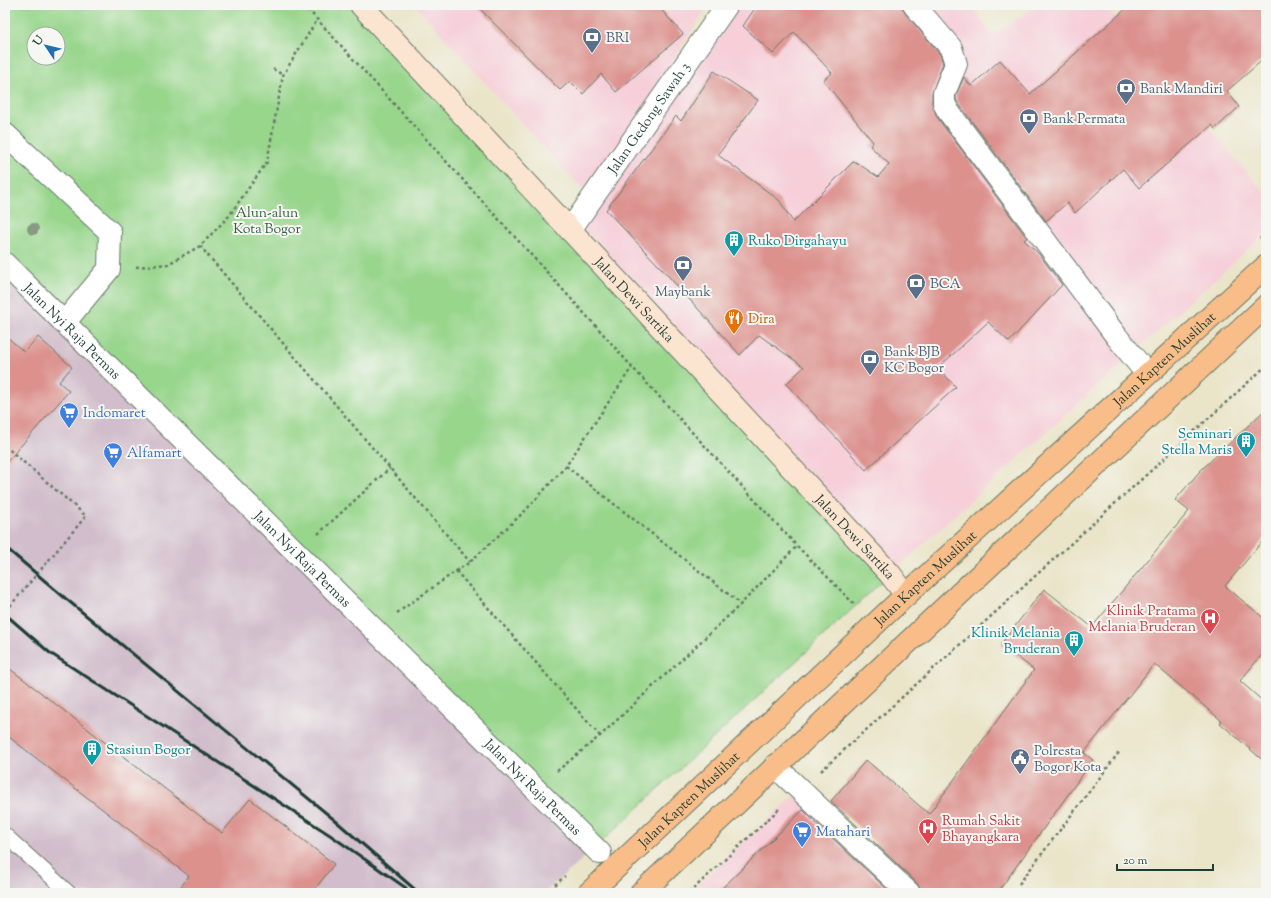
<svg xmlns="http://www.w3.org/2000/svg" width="1271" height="898" font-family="'Sorts Mill Goudy',serif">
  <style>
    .built { fill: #f6cfd9 }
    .industrial { fill: #d1bdcb }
    .green { fill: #98d68c; stroke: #5c8a60; fill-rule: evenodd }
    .building { fill: #dc918d }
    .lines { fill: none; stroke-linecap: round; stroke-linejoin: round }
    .lane-casing { stroke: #667868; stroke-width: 16 }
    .street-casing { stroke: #667868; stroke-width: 24 }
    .secondary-casing { stroke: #667868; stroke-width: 24 }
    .primary-casing { stroke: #667868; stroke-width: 24 }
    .path { stroke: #667868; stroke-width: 2.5; stroke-dasharray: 3 3; stroke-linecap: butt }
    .lane { stroke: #fff; stroke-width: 14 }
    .street { stroke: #fff; stroke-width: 22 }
    .secondary { stroke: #fce5d0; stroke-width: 22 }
    .primary { stroke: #f8bd89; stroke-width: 22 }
    .rail { stroke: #1f3d34; stroke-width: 3 }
    .tree { fill: #889a81 }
    .labels { text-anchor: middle; stroke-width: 4; stroke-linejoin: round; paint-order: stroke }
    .service-label { font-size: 14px; fill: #4e5e75; stroke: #f6f6f2; text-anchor: start }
    .street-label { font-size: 14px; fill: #1f3d34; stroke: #f6f6f2 }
    .park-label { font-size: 14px; fill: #375c46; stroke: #f6f6f2 }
    .culture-label { font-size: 14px; fill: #0d838f; stroke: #f6f6f2; text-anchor: start }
    .food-label { font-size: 14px; fill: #c56008; stroke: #f6f6f2; text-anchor: start }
    .shop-label { font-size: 14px; fill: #366cbe; stroke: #f6f6f2; text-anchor: start }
    .health-label { font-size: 14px; fill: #be3a42; stroke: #f6f6f2; text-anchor: end }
  </style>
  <rect width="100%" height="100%" fill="#f6f6f2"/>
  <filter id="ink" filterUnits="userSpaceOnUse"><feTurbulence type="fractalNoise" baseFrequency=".025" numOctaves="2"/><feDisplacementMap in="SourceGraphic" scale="8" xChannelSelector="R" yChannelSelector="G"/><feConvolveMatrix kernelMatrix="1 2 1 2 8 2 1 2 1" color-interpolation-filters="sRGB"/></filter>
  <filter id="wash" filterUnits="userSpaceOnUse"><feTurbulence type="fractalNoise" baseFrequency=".012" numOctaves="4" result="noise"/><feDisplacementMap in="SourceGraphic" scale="16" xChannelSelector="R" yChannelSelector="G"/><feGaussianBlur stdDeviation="0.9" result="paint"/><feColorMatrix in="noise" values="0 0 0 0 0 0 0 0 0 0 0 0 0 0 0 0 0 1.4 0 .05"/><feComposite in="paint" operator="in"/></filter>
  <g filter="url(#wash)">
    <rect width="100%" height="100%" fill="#eae5c9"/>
    <!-- built -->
    <g class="built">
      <path d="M415,5H708L588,196Z"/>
      <path d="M727,5H972L992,36L1038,5H1105L1266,195V233L890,574L570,230Z"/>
      <path d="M800,790L915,893H689Z"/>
    </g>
    <!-- industrial -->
    <path class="industrial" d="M5,264L595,848L544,893H5Z"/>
    <!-- green -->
    <path class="green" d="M5,5H360L890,574L595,848L5,264ZM34,34H58V58H34Z"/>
    <g id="blocks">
      <!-- building -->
      <g class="building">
        <path d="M476,5H657L683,34L616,92L601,74L583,94L570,81L560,90Z"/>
        <path d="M757,5H902L905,13L940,54L943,63L932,93V103L937,117L1027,238L1024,240L1039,254L1062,285L1009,342L988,322L938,368L956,387L866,470L786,384L804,367L759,335L740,355L661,268L606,210L676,116L681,121L714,71L758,100L718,155L779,200L793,222L854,161L878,177L889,164L870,146L873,142L823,80L832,73L794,32L773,54L743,26Z"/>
        <path d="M1130,5H1266V57L1227,91L1239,107L1215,129L1212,125L1139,188L1123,169L1075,213L1067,203L1046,221L959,104L956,100V95L964,77L971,86L1000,60L1030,94Z"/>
        <path d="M5,335L24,352L38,337L72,367L59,382L69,391L5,464Z"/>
        <path d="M1266,409V537L1225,586L1266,620V650L1240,681L1266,704V763L1220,723L1222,721L1154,664L1084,753L1093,760L997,893H921V889L918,884L831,801L866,760L929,814L1034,670L1001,644L1044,589L1092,627L1189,511L1175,500L1200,471Z"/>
        <path d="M5,665L222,833L250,799L334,864L312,893H176L189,876L5,734Z"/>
        <path d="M803,810L814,821L891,893H717Z"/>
      </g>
    </g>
  </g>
  <g filter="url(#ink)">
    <use href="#blocks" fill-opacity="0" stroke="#667868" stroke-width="1"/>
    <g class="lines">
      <!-- lane casing -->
      <g class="lane-casing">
        <path id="lane" d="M5,835L69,893"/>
      </g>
      <!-- street casing -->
      <g class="street-casing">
        <g id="street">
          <path d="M914,5L951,48L956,64L944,93V103L948,111L1117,337L1147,374"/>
          <path d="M5,134L110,232L109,269L64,323"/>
          <path id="s1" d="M570,230L727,5"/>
          <path id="s2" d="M5,264L600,853"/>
          <path d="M775,766L909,893"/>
        </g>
      </g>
      <!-- secondary casing -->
      <g class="secondary-casing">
        <g id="secondary">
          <path id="s3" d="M361,5L890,574L906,595"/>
        </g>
      </g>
      <!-- primary casing -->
      <g class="primary-casing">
        <g id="primary">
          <path id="s4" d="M589,893L906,595L1266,266"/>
          <path d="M641,893L1266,306"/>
        </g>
      </g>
      <!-- path -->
      <g class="path">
        <path d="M304,5L604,335L632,367L797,546L855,605"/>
        <path d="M273,69L283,75"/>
        <path d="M1260,239L1266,233"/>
        <path d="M200,246L470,562"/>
        <path d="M136,267L168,264L200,246L229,216L267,162L283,75L317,20"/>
        <path d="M5,446L86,516L5,612"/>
        <path d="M566,466L741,604"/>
        <path d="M318,534L390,468"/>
        <path d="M456,571L600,736"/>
        <path d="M397,613L456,571L470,562L525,511L566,466L632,367"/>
        <path d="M557,771L600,736L741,604L797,546"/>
        <path d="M821,771L1266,366"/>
        <path d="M1019,884L1120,751"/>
        <path d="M546,893L565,876"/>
        <path d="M689,893L779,809"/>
      </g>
      <!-- lane -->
      <use href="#lane" class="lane"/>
      <!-- street -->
      <use href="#street" class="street"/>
      <!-- secondary -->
      <use href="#secondary" class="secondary"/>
      <!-- primary -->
      <use href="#primary" class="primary"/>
      <!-- rail -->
      <g class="rail">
        <path d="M5,547L65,598L337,822L419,893"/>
        <path d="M5,614L50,653L330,835L406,888"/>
      </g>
    </g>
    <!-- trees -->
    <circle class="tree" cx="33" cy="229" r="6"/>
  </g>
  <!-- icons -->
  <defs>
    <g id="bank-pin" transform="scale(1)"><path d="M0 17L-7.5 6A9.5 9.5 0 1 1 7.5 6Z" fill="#5c6f8a" stroke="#f6f6f2"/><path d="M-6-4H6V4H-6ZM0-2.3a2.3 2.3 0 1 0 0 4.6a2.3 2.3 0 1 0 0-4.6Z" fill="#fff"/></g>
    <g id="building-pin" transform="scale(1)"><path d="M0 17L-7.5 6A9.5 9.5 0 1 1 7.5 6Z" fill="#0f9aa8" stroke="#f6f6f2"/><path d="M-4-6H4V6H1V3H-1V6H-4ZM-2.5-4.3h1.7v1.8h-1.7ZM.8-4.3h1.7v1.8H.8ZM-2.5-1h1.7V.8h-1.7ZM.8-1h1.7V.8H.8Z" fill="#fff"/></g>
    <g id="restaurant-pin" transform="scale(1)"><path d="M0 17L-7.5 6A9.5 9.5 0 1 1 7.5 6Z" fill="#e8710a" stroke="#f6f6f2"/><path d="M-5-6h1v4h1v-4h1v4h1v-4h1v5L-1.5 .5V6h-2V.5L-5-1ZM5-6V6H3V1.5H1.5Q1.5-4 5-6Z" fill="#fff"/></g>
    <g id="supermarket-pin" transform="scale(1)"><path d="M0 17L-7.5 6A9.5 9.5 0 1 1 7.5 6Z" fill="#3f7fe0" stroke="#f6f6f2"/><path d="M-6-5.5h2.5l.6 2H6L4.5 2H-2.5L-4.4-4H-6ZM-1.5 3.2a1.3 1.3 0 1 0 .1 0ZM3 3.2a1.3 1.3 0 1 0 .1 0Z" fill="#fff"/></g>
    <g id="hospital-pin" transform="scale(1)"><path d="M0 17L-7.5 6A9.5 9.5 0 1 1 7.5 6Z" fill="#e0444e" stroke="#f6f6f2"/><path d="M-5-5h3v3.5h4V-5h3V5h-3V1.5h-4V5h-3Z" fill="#fff"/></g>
    <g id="civic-pin" transform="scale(1)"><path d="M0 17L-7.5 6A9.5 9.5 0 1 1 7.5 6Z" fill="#5c6f8a" stroke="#f6f6f2"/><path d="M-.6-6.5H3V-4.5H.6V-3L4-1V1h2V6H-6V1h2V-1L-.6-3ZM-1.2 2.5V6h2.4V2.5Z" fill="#fff"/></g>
  </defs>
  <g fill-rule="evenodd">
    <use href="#bank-pin" x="592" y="37"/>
    <use href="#bank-pin" x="1126" y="88"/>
    <use href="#bank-pin" x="1029" y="118"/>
    <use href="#building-pin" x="734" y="240"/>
    <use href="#bank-pin" x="683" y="265"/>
    <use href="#bank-pin" x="916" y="283"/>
    <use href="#restaurant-pin" x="734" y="318"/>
    <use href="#bank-pin" x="870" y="359"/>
    <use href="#supermarket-pin" x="69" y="412"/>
    <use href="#building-pin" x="1246" y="441"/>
    <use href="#supermarket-pin" x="113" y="452"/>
    <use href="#hospital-pin" x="1210" y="618"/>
    <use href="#building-pin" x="1074" y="640"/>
    <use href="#building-pin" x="92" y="749"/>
    <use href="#civic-pin" x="1020" y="758"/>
    <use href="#hospital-pin" x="928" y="828"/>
    <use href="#supermarket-pin" x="802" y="831"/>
  </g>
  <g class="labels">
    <!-- service labels -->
    <g class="service-label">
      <text x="606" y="42">BRI</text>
      <text x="1140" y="93">Bank Mandiri</text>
      <text x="1043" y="123">Bank Permata</text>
      <text x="930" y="288">BCA</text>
      <text x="683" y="296" text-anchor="middle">Maybank</text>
      <text x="884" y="356">Bank BJB<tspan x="884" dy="16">KC Bogor</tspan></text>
      <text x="1034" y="755">Polresta<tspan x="1034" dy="16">Bogor Kota</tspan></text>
    </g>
    <!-- street labels -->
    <g class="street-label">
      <text dy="5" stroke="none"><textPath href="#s1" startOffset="137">Jalan Gedong Sawah 3</textPath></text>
      <text dy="5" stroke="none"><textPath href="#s3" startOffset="402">Jalan Dewi Sartika</textPath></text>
      <text dy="5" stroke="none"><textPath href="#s2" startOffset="95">Jalan Nyi Raja Permas</textPath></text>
      <text dy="5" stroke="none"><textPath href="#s4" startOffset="785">Jalan Kapten Muslihat</textPath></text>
      <text dy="5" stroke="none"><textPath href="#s3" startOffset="726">Jalan Dewi Sartika</textPath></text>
      <text dy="5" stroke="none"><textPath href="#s2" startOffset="419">Jalan Nyi Raja Permas</textPath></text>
      <text dy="5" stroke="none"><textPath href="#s4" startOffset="461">Jalan Kapten Muslihat</textPath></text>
      <text dy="5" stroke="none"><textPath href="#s2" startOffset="743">Jalan Nyi Raja Permas</textPath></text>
      <text dy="5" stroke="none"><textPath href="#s4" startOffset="137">Jalan Kapten Muslihat</textPath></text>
    </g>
    <!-- park labels -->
    <g class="park-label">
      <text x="267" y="217">Alun-alun<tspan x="267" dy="16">Kota Bogor</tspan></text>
    </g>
    <!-- culture labels -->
    <g class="culture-label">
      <text x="748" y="245">Ruko Dirgahayu</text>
      <text x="1232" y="438" text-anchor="end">Seminari<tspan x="1232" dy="16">Stella Maris</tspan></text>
      <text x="1060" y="637" text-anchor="end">Klinik Melania<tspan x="1060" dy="16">Bruderan</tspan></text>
      <text x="106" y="754">Stasiun Bogor</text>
    </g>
    <!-- food labels -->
    <g class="food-label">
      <text x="748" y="323">Dira</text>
    </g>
    <!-- shop labels -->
    <g class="shop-label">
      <text x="83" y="417">Indomaret</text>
      <text x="127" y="457">Alfamart</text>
      <text x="816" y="836">Matahari</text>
    </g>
    <!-- health labels -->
    <g class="health-label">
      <text x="1196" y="615">Klinik Pratama<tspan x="1196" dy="16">Melania Bruderan</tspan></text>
      <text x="942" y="825" text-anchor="start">Rumah Sakit<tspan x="942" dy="16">Bhayangkara</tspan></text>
    </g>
  </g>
  <!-- margin -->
  <rect width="1271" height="898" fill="none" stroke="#f6f6f2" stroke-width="20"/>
  <!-- north arrow -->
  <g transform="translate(46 46) rotate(305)"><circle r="19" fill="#f6f6f2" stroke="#a0aca6"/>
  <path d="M0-3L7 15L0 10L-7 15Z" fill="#1f6fb2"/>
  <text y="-6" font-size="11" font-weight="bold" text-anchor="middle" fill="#1f3d34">U</text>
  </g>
  <!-- scale -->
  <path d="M1117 864v6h96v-6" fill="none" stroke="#1f3d34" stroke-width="2"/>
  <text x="1123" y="864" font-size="12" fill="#1f3d34" stroke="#f6f6f2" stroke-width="3" paint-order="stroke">20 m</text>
</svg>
